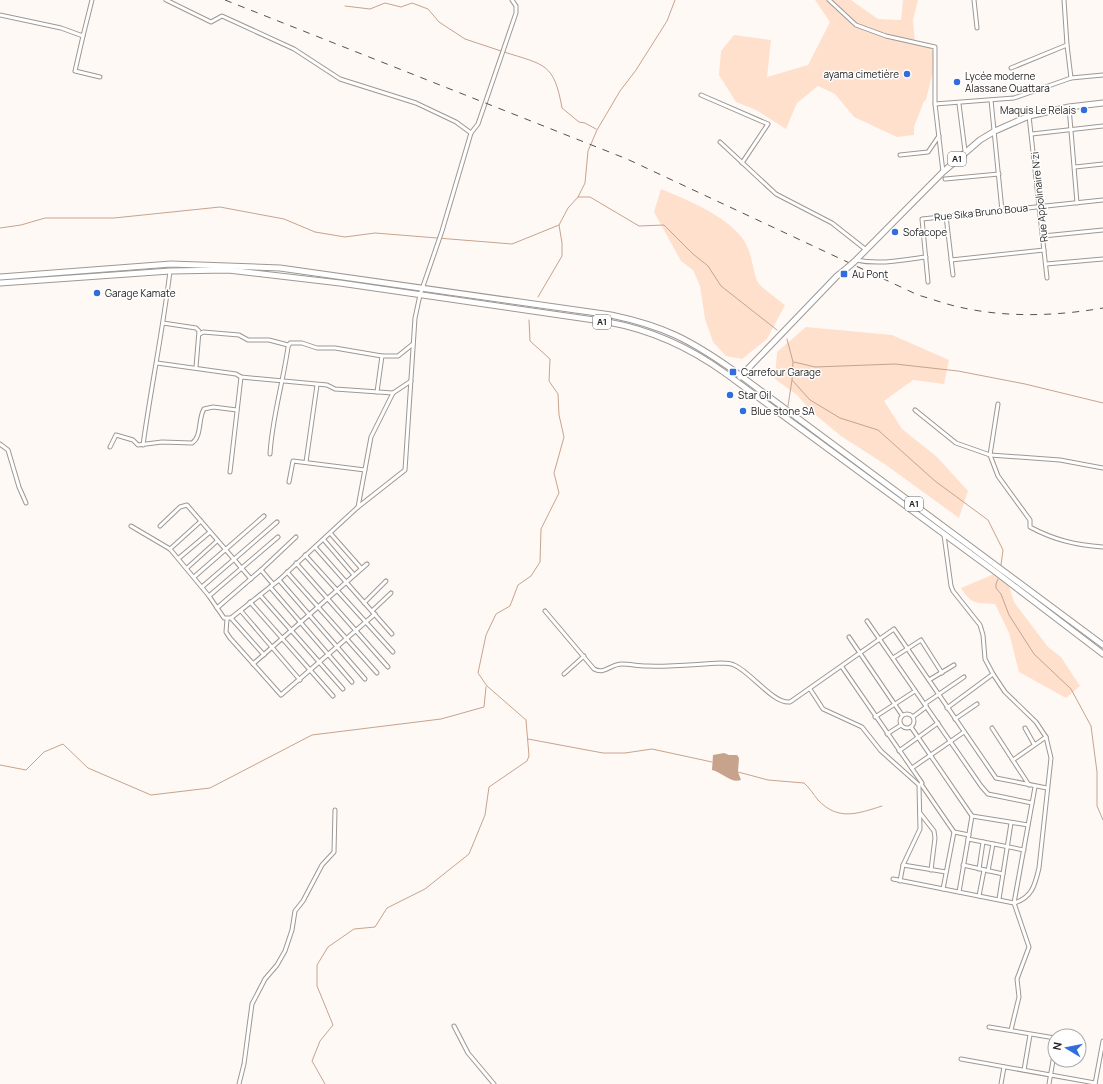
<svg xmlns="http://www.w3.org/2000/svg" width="1103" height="1084" font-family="Manrope,sans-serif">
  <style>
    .green { fill: #fee0cd }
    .water { fill: #c7a38c }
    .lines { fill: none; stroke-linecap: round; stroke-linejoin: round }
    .stream { stroke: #c7a38c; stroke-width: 1 }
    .minor-casing { stroke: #9e9894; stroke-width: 5 }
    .primary-casing { stroke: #9e9894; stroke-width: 7 }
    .minor { stroke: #fff; stroke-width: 3 }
    .primary { stroke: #fff; stroke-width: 5 }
    .rail { stroke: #54514f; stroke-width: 1; stroke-dasharray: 7 7; stroke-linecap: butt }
    .primary-bridge-casing { stroke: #9e9894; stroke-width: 7; stroke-linecap: butt }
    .primary-bridge { stroke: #fff; stroke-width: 5 }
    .poi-dot { fill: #316edc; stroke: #fff; stroke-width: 1.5 }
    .labels { text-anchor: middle; stroke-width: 3; stroke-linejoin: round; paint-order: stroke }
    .shield { fill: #fff; stroke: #686665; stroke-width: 1 }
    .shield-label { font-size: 9px; font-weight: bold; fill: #272423 }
    .poi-label { font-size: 10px; fill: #272423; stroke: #fff; text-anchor: start }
    .street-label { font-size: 10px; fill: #272423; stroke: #fff }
  </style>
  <rect width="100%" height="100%" fill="#fff9f6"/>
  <!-- green -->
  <g class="green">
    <path d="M815,0H851L878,19L901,20L903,0H918L913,20L915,43L930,48L933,51L934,67L926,100L924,101L914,127V135L897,137L854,117L835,94L818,86L797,103L786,129L756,110L736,102L719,75L721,51L734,35L771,40L767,77L808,65L830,22Z"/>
    <path d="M661,189C687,200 718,212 738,233C752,247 751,264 757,281C760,287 779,300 785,305L767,339L742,359L726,356L713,342L705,319L700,286L693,270L681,261L654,212Z"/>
    <path d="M806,327L892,335L949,360L944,384L913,380L884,401L902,429L937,457L968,491L959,518L886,465L841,436L813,413L797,395L775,379L777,352Z"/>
    <path d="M994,574L1009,586L1014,602L1048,647L1061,657L1080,686L1066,698L1019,672L1009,633L995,604C978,603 971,605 961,588Z"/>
  </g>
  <!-- water -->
  <path class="water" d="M724,753L729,755H737L739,758L738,772L741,780C731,784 722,772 712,770L713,755Z"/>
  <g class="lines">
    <!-- stream -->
    <g class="stream">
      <path d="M345,6L370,9L385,3L401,7L412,3L428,9L439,22L465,39L501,51"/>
      <path d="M504,52C545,65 554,63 562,108L579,122L585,123L596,129"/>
      <path d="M578,197H590L639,226L664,225L693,254L708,266L721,286L777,330"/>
      <path d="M0,228L21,225L45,218H114L220,207L284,219L315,232L345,237L375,233L512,244L559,225"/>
      <path d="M538,297L562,256V243L559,225L568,208L578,197L585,183L588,151L597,130L620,91L636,70L667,21L675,0"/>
      <path d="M787,339L793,362L792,380L810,400L840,418L878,430L935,481L988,520L1003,550L1001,565"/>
      <path d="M794,362L815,367L895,364L958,371L1025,384L1103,403"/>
      <path d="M788,406L792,380"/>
      <path d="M998,579L996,584V588L1001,594L1009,615L1034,654L1071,689L1091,726L1097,772V806L1103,820"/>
      <path d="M528,739L603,753H625L652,749L712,762"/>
      <path d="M0,765L26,770L44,752L63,744L88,768L151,795L210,788L312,735L441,719L484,707L486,687"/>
      <path d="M738,772L768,780L804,783C810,788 813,794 818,800C838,821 857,814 882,806"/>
      <path d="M325,1084L312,1061L320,1041L333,1025L317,986V965L328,947L354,929L375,927L387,908L425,889L469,854L485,815L489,787L527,761L529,756L526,720L487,686L478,673L486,635L496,614L510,606L518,585L531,576L540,562L541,529L559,493L554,473L564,437L559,415L558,394L549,381L550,359L530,341L529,320"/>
    </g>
    <!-- minor casing -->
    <g class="minor-casing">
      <g id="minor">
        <path d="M166,0L211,22L222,16L294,49L340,79L416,103L456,122L471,133"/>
        <path d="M829,0L856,25L886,36L935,47V104L943,172"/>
        <path d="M974,0L977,28"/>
        <path d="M1064,0L1067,45L1071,78"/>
        <path d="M0,15L61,28L83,36L92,0"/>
        <path d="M83,36L75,71L100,77"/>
        <path d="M1011,68L1067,45"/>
        <path d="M701,95L768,124L742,163"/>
        <path d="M991,100L1002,211"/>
        <path d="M935,104L1014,98L1071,78L1103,75"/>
        <path d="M959,104L965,151"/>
        <path d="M1069,107L1077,203"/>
        <path d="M1029,116L1047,278"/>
        <path d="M1032,134L1103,126"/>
        <path d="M720,142L776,194L832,223L865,249"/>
        <path d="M900,155L928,152L939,136"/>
        <path d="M1075,167L1103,164"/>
        <path d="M945,179L999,174"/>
        <path d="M946,216L953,275"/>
        <path d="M1043,236L1103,230"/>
        <path d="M856,260C879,265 903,260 926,257"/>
        <path d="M951,260L1044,250"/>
        <path d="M1046,264L1103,259"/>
        <path d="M928,282L922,219L1103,200"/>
        <path d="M163,323L196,328L199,331L196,367"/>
        <path d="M200,334L203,332L239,335L248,340H269L288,345"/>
        <path d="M157,363L236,374L241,377L327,385L335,389L393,393"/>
        <path d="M377,392L382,356"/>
        <path d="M998,404L990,455L998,476L1030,520V527C1054,540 1076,545 1103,547"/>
        <path d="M915,410L956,443L990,455L1060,460L1103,468"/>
        <path d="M0,444L8,450L19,487L26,503"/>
        <path d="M143,445C151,387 163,330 170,271"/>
        <path d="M110,447L116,435L133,440L138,445L162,442L192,443C202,437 198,418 204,409L213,407L237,410"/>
        <path d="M270,454C272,418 283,383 288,347L290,343H302L317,348H335L382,356H398L413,344"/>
        <path d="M306,462L317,385"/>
        <path d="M230,472L241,377"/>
        <path d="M289,482L293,461L365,470"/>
        <path d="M358,507L371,437L393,393L411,381"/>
        <path d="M131,526L170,549L209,596L224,618H231L279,580L358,507L405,470L415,318L420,295L442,231L471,133L478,124L516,13V6L512,0"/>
        <path d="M160,526L180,507L187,505L251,579"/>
        <path d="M331,534L361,568"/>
        <path d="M324,540L354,575"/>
        <path d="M315,547L392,634"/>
        <path d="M170,549L201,521"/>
        <path d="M305,555L393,652"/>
        <path d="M179,558L210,532"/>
        <path d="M296,563L388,667"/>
        <path d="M187,568L217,541"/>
        <path d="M261,570L296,537"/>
        <path d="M287,572L377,673"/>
        <path d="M194,577L264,516"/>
        <path d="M279,580L365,679"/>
        <path d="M202,587L277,522"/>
        <path d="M270,587L352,682"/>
        <path d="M260,595L343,689"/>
        <path d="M209,596L278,537"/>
        <path d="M250,602L333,696"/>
        <path d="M364,603L386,581"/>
        <path d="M217,608L261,570L273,584"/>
        <path d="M241,611L300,680"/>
        <path d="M372,611L391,593"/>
        <path d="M545,611L594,669C605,675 610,664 622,664C630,664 638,666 647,666C671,667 697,664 721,663C725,663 730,663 734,665C751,672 773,704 790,702L894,629L996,778L1047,788"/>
        <path d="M231,618L264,655"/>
        <path d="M227,619L226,632L230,638L281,695L375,614"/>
        <path d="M867,621L981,786L988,794L1032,803"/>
        <path d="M849,637L902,715"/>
        <path d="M893,658L921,640L942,673"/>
        <path d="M253,664L367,564"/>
        <path d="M842,667L922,783"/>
        <path d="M564,674L584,656"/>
        <path d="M929,680L954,665"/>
        <path d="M810,689L823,709L862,727L881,751L919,785L920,829L903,865L900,881"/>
        <path d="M947,708L993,674"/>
        <circle cx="907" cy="721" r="7"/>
        <path d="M914,716L926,707V703L964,677"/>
        <path d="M875,717L915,691"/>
        <path d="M955,719L977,704"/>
        <path d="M911,727L972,816L959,892"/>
        <path d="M992,728L1029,785"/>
        <path d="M1025,728L1034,744"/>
        <path d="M887,734L901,725"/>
        <path d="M899,751L938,723"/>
        <path d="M1013,760L1046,737"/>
        <path d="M912,768L964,732"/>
        <path d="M921,784L954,832L943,889"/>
        <path d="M920,813L934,831L935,838L931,870"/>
        <path d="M972,816L1028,825"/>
        <path d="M954,832L969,835"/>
        <path d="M968,839L1024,850"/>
        <path d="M903,865L946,872"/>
        <path d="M963,865L1003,874"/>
        <path d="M979,869L983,842"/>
        <path d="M988,871L993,844"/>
        <path d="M893,879L1014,903C1032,898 1035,885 1039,868L1051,758L1046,737L1036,722L1005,692L993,674L985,659L983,635L980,625L953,591L951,586L944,535"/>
        <path d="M979,896L984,870"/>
        <path d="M999,899L1011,823"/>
        <path d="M454,1026L468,1053L494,1084"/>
        <path d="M989,1027L1055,1038"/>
        <path d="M1011,1030L1019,997L1017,979L1029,947L1014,903L1035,787"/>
        <path d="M961,1059L1095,1083"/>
        <path d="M1024,1070L1030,1035"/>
        <path d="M239,1084L244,1064L252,1004L265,979L277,965L285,951L292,930L295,911L303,901L322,865L334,852L335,810"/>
        <path d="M1001,1084L1004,1067"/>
        <path d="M1049,1084L1055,1049"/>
        <path d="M1095,1084L1103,1041"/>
      </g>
    </g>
    <!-- primary casing -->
    <g class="primary-casing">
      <g id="primary">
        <path d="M854,262L943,172L980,140L995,131L1029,116L1069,107L1103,103"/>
        <path d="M0,277L171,264L280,268L611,315C663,326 689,339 733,370L1103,645"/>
        <path d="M0,283L170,271L228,270L340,283L608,322C652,330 689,347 725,373L997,573L1103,654"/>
        <path d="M740,377L837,276L847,268"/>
      </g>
    </g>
    <!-- minor -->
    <use href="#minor" class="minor"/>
    <!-- primary -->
    <use href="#primary" class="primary"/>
    <!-- rail -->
    <path class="rail" d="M225,0L627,159L918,295C932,299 945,304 959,307C1006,318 1057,316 1103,308"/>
    <!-- primary-bridge casing -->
    <g class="primary-bridge-casing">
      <path id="primary-bridge" d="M847,268L854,262"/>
    </g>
    <!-- primary-bridge -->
    <use href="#primary-bridge" class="primary-bridge"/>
  </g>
  <!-- markers -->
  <g class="poi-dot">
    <circle cx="907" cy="74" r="4"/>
    <circle cx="957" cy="82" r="4"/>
    <circle cx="1084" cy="110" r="4"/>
    <circle cx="895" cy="232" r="4"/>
    <rect x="840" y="270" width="8" height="8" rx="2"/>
    <circle cx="97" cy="293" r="4"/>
    <rect x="729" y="368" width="8" height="8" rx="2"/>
    <circle cx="730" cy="395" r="4"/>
    <circle cx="743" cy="411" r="4"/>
  </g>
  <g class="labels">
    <!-- shield labels -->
    <g class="shield">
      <rect x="948" y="152" width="18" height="14" rx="3"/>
      <rect x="593" y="315" width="18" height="14" rx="3"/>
      <rect x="905" y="497" width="18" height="14" rx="3"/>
    </g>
    <g class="shield-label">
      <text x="957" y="162">A1</text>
      <text x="602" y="325">A1</text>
      <text x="914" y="507">A1</text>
    </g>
    <!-- poi labels -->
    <g class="poi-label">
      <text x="899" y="78" text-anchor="end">ayama cimetière</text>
      <text x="965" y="80">Lycée moderne<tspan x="965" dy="12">Alassane Ouattara</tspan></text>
      <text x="1076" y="114" text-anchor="end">Maquis Le Relais</text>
      <text x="903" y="236">Sofacope</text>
      <text x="852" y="278">Au Pont</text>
      <text x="105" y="297">Garage Kamate</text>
      <text x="741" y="376">Carrefour Garage</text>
      <text x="738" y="399">Star Oil</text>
      <text x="751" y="415">Blue stone SA</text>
    </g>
    <!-- street labels -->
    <g class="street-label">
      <text transform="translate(1039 197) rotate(-96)" y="4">Rue Appolinaire N'zi</text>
      <text transform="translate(981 212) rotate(-6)" y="4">Rue Sika Bruno Boua</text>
    </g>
  </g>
  <!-- north arrow -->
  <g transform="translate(1067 1048) rotate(280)"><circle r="19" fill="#ffffff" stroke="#a9a7a7"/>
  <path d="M0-3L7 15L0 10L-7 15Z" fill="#316edc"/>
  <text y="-6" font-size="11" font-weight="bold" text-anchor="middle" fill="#272423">N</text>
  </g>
</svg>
